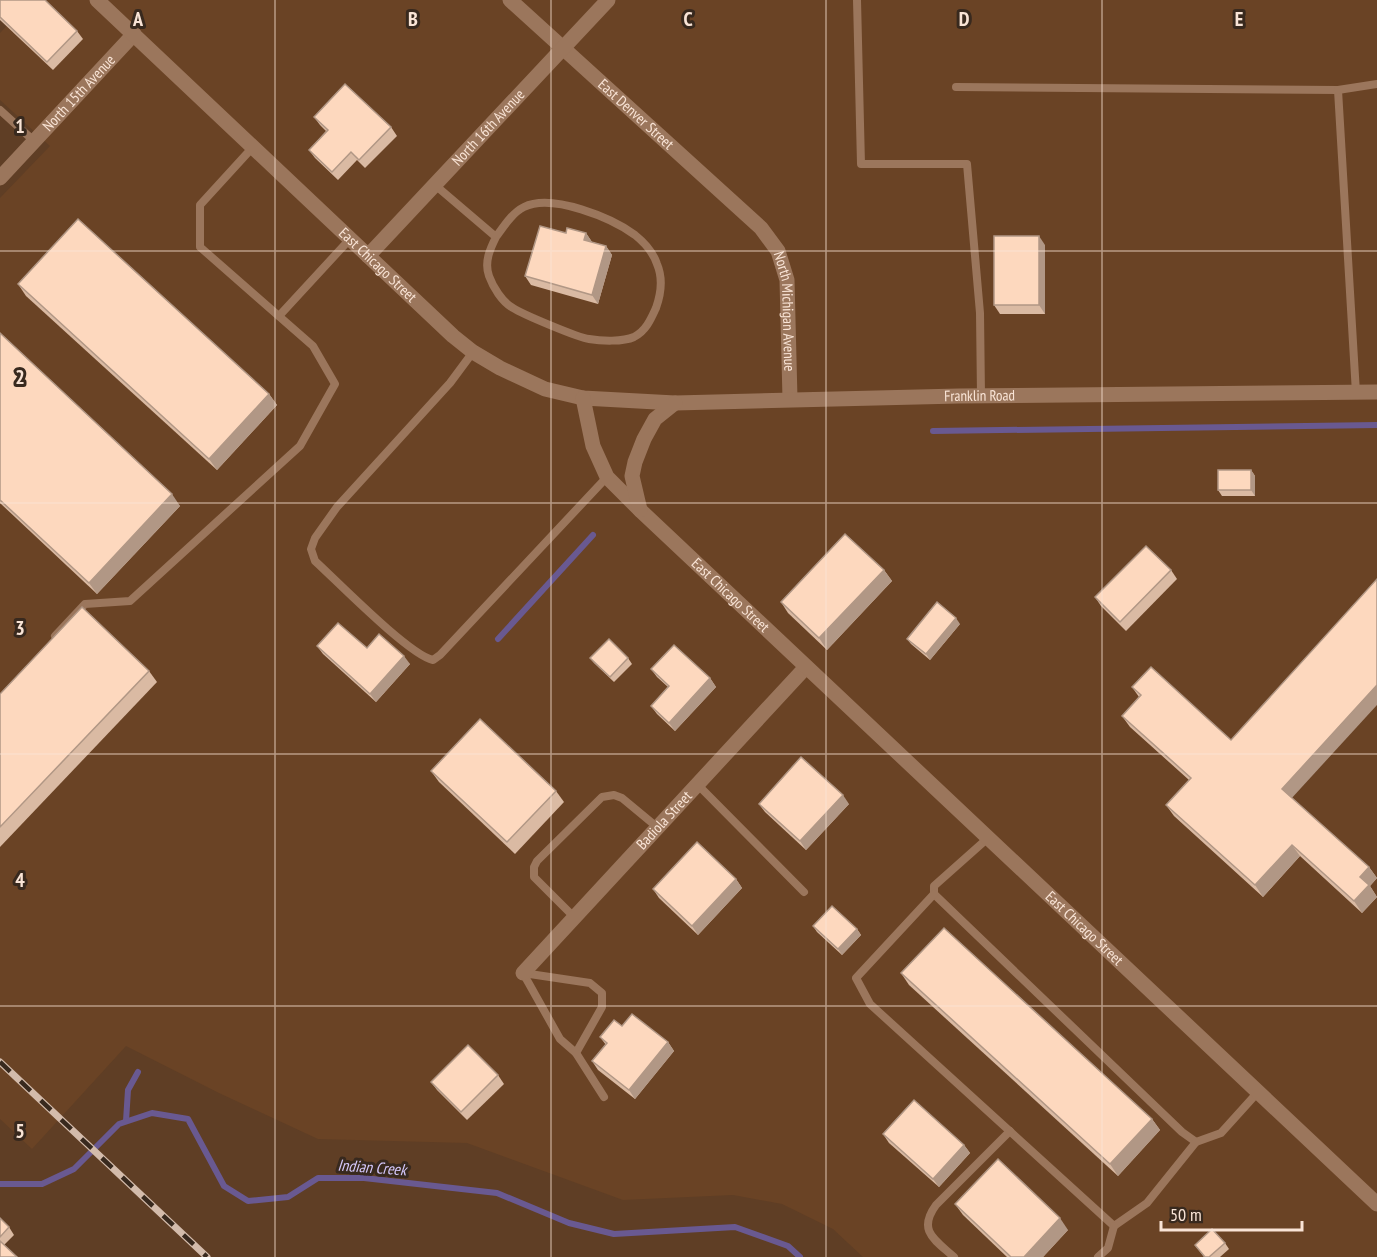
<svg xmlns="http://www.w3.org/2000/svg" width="1377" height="1257" font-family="'PT Sans Narrow',sans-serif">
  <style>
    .built { fill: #6a4325 }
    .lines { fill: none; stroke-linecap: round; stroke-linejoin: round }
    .stream { stroke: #695991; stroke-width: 6 }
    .service { stroke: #9b765c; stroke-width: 8 }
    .minor { stroke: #9b765c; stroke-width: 15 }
    .tertiary { stroke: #9b765c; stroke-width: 15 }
    .rail-casing { stroke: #d3bbab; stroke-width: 7 }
    .rail { stroke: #38291e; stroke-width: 4.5; stroke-dasharray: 14; stroke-linecap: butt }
    .wall { fill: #dabaa3 }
    .shaded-wall { fill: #b19785 }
    .building { fill: #fdd8be; stroke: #b19785; stroke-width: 1.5 }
    .grid { fill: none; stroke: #f9e4d6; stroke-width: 1.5; stroke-opacity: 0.55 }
    .labels { text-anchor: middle; stroke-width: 6; stroke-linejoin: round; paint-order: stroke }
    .street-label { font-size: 15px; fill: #f9e4d6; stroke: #38291e }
    .water-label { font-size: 16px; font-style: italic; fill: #d5c8fb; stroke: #38291e }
    .grid-label { font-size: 20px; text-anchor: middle; font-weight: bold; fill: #f9e4d6; stroke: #38291e; stroke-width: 6; stroke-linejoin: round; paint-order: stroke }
  </style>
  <rect width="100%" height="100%" fill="#5f3e25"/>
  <!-- built -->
  <path class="built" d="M31,0H1377V1257H863L833,1229L782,1204L733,1195L623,1200L467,1143L318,1139L219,1093L126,1046L32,1149L0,1119V198L50,146L0,100V33Z"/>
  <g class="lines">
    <!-- stream -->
    <g class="stream">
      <path d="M933,431L1377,425"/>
      <path d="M498,639L593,535"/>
      <path d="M126,1121L128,1090L138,1072"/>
      <path d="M0,1184H42L74,1169L119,1124L152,1113L188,1119L224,1186L248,1201L288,1197L318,1178H364L497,1193L569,1223L614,1234L735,1227L788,1246L800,1257"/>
    </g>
    <!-- service -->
    <g class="service">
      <path d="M857,0L861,164H967L980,313L981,396"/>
      <path d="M956,87L1338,90L1356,393"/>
      <path d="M1338,90L1377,84"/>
      <path d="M0,110L34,141"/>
      <path d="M435,185L496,237C504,226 512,213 524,207C552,193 612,218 635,235C645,243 653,252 657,264C663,278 661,294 656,308C651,319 646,331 634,337C623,342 601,341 589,339C579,338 522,314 513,308C502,302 493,287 489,276C484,262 490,249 496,237"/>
      <path d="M279,316L350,239"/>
      <path d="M473,352L450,383L337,507L315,538L311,549L315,561C337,581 409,655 433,660L440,655L607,477"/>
      <path d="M55,636L85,604L130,601L300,446L335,384L313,346L200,247V205L253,147"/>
      <path d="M697,784L804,892"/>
      <path d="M988,838L934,886V894L1182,1132L1196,1142L1221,1133L1258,1092"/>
      <path d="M934,894L856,978L870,1004L1114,1226L1147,1203L1196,1142"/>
      <path d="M574,917L534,877V867L537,861L602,797L614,795L622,798L657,827"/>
      <path d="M523,973L590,983L602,993V1007L576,1053"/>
      <path d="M523,973L560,1039L576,1053L604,1097"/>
      <path d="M954,1257C935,1240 917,1231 936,1205L1010,1131"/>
      <path d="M1098,1257L1108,1248L1114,1226"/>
    </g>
    <!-- minor -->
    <g class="minor">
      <path id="s1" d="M510,0L761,228L778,251L787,280L790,399"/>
      <path id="s2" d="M0,178L134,34"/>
      <path id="s3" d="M368,256L608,0"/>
      <path id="s4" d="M523,973L806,667"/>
    </g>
    <!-- tertiary -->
    <g class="tertiary">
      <path id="s5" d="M97,0L453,336L473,352L500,368L545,389L583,398L675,403L959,396L1377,392"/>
      <path id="s6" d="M583,398L593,446L607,477L640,510L1377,1204"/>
      <path d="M640,510L632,476L635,462L644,439L655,419L675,403"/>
    </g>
    <!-- rail casing -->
    <g class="rail-casing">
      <path id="rail" d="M0,1062L207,1257"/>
    </g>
    <!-- rail -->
    <use href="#rail" class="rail"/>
  </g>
  <!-- wall -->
  <g class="wall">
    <path d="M0,0L77,31L83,39L53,70L0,20Z"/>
    <path d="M314,117L391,127L397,136L365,168L357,160L338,180L315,158L309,150L326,131L320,125Z"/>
    <path d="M566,233H586L592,242L606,246L612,255L598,304L531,285L525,276Z"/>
    <path d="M1045,245V314H1000L994,305Z"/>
    <path d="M18,284L269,394L277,405L217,470L26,296Z"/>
    <path d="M0,333L180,506L97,594L0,503Z"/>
    <path d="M1251,470L1255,476V496H1222L1218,490Z"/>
    <path d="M884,570L892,581L827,650L788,613L781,602Z"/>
    <path d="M1171,570L1177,579L1126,631L1101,606L1095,597Z"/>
    <path d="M960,624L930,660L911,644L907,639Z"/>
    <path d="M317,646L367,648L410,664L376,702L323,654Z"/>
    <path d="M590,658H628L632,664L614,682L594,663Z"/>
    <path d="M651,669L710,678L716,687L675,731L657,714L651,706L668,687L657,677Z"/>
    <path d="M149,671L157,682L0,847V694Z"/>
    <path d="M1132,687L1292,798L1369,867L1377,878L1370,886L1377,897L1362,913L1300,856L1263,897L1174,816L1166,805L1189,780L1130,727L1122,716L1139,697Z"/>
    <path d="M431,771L556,791L564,802L515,854L439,782Z"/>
    <path d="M759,804H849L806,850L765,812Z"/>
    <path d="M736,879L742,888L698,935L659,898L653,889Z"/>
    <path d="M813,926L857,929L861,935L842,955L817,932Z"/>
    <path d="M901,973L1152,1119L1160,1130L1118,1176L909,985Z"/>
    <path d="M622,1026L668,1042L674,1051L635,1099L598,1070L592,1061L606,1045L600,1037Z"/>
    <path d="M498,1075L504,1084L467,1120L437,1090L431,1082Z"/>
    <path d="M883,1134L964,1145L970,1153L939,1187L889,1143Z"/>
    <path d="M955,1204L1068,1230L1043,1257H1007L963,1215Z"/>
    <path d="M0,1218L9,1227L14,1235L4,1245L0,1257Z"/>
    <path d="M1225,1243L1229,1249L1220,1257H1204L1195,1245Z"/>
  </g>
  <!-- shaded-wall -->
  <g class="shaded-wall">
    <path d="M586,233L592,242L590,249L584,240Z"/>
    <path d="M1039,236L1045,245V314L1039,305Z"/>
    <path d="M606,246L612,255L598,304L592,295Z"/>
    <path d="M269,394L277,405L217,470L209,459Z"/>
    <path d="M1251,470L1255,476V496L1251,490Z"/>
    <path d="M172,494L180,506L97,594L89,583Z"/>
    <path d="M884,570L892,581L827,650L819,638Z"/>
    <path d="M956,618L960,624L930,660L926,654Z"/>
    <path d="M404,656L410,664L376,702L370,694Z"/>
    <path d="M710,678L716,687L675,731L669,723Z"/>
    <path d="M1377,685V705L1290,800L1282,789Z"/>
    <path d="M843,795L849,804L806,850L800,841Z"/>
    <path d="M1292,845L1300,856L1263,897L1255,885Z"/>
    <path d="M1369,867L1377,878L1370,886L1377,897L1362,913L1354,901L1360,877Z"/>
    <path d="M736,879L742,888L698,935L692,926Z"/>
    <path d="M857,929L861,935L842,955L838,949Z"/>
    <path d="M668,1042L674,1051L635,1099L629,1090Z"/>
    <path d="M1152,1119L1160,1130L1118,1176L1110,1164Z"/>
    <path d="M964,1145L970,1153L939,1187L933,1179Z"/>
    <path d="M1060,1218L1068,1230L1043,1257H1024Z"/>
  </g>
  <!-- building -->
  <g class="building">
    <path d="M0,0H45L77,31L47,62L0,17Z"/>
    <path d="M345,84L391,127L359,160L351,152L332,172L309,150L328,130L314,117Z"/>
    <path d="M78,219L269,394L209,459L18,284Z"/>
    <path d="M540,226L566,233L567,228L586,233L584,240L606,246L592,295L525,276Z"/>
    <rect x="994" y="236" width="45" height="69"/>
    <path d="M0,333L172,494L89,583L0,500Z"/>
    <rect x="1218" y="470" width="33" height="20"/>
    <path d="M845,534L884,570L819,638L781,602Z"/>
    <path d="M1146,546L1171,570L1120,622L1095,597Z"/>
    <path d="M1377,579V685L1282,789L1369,867L1360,877L1369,885L1354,901L1292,845L1255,885L1166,805L1191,778L1122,716L1141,695L1132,687L1151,667L1231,740Z"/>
    <path d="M937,602L956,618L926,654L907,639Z"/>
    <path d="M82,607L149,671L0,827V694Z"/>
    <path d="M338,623L367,648L379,634L404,656L370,694L317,646Z"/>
    <path d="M609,639L628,658L610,677L590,658Z"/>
    <path d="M674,645L710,678L669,723L651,706L669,686L651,669Z"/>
    <path d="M480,719L556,791L507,842L431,771Z"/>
    <path d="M801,757L843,795L800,841L759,804Z"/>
    <path d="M697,842L736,879L692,926L653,889Z"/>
    <path d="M832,906L857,929L838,949L813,926Z"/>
    <path d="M944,928L1152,1119L1110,1164L901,973Z"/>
    <path d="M632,1014L668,1042L629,1090L592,1061L607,1043L600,1037L614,1020L622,1026Z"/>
    <path d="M468,1045L498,1075L461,1112L431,1082Z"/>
    <path d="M914,1100L964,1145L933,1179L883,1134Z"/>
    <path d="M998,1159L1060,1218L1024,1257H1011L955,1204Z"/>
    <path d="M0,1218L9,1227L0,1237Z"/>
    <path d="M1212,1229L1225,1243L1209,1257H1205L1195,1245Z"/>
    <path d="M0,1241L17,1257H0Z"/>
  </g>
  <!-- grid -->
  <path class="grid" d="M275,0V1257M551,0V1257M826,0V1257M1102,0V1257M0,251H1377M0,503H1377M0,754H1377M0,1006H1377"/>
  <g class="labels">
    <!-- street labels -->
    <g class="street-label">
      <text dy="5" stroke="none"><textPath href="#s2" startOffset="116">North 15th Avenue</textPath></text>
      <text dy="5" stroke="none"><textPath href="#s1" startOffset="170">East Denver Street</textPath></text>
      <text dy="5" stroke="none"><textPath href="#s3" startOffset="176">North 16th Avenue</textPath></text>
      <text dy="5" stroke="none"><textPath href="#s5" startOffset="386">East Chicago Street</textPath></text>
      <text dy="5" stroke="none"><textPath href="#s1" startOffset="429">North Michigan Avenue</textPath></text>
      <text dy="5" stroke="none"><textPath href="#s5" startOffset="1032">Franklin Road</textPath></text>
      <text dy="5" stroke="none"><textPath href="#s6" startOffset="254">East Chicago Street</textPath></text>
      <text dy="5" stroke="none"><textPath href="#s4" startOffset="208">Badiola Street</textPath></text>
      <text dy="5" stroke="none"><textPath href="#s6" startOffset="740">East Chicago Street</textPath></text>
    </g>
    <!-- water labels -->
    <g class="water-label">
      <text transform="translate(372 1167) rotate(4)" y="6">Indian Creek</text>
    </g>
  </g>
  <g class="grid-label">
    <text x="138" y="26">A</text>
    <text x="413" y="26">B</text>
    <text x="688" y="26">C</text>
    <text x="964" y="26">D</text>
    <text x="1239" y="26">E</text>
    <text x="20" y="133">1</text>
    <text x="20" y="384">2</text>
    <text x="20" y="635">3</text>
    <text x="20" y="887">4</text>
    <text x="20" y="1138">5</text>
  </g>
  <!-- scale -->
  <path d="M1161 1221v9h141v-9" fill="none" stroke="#f9e4d6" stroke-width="3"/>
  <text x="1170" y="1221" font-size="18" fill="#f9e4d6" stroke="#38291e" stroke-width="4.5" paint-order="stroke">50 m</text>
</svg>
